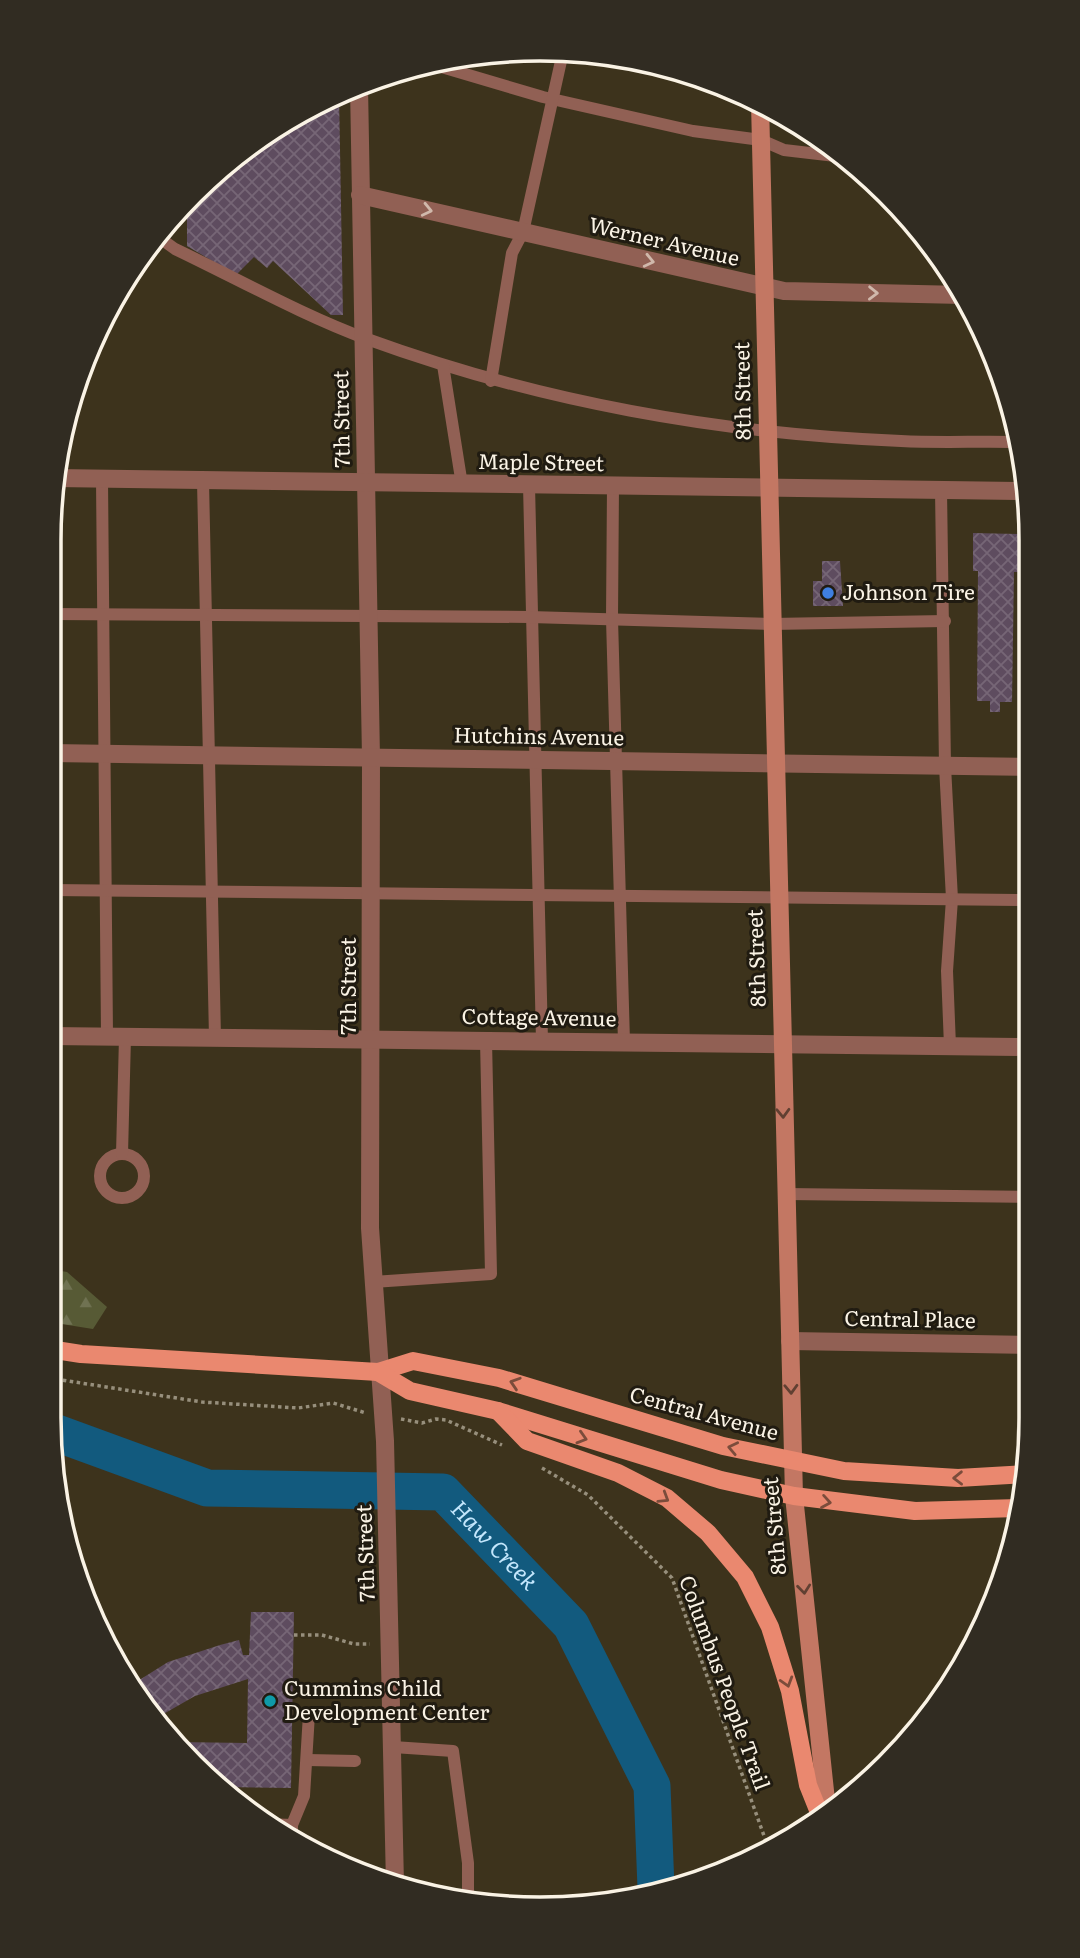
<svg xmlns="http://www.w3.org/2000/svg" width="1080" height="1958" font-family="Literata,serif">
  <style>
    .forest { fill: url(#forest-firs) }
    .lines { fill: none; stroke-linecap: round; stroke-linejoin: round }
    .river { stroke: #125a7e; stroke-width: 37 }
    .building { fill: url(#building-cross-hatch) }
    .path { stroke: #978f7c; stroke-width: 3.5; stroke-dasharray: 3.5 3.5; stroke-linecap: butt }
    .lane { stroke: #916054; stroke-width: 12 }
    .street { stroke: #916054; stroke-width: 18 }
    .secondary { stroke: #c37763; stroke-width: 18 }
    .primary { stroke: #ea886f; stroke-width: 18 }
    .oneway { stroke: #d0b8ab }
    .oneway2 { stroke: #614032 }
    .oneway3 { stroke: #7b4c3b }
    .shop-dot { fill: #3f7fe0; stroke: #201b11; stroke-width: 2.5 }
    .culture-dot { fill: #0f9aa8; stroke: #201b11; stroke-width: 2.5 }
    .labels { text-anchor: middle; stroke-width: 6; stroke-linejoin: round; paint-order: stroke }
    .street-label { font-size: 21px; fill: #faf3e5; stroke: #201b11 }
    .poi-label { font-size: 21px; fill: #faf3e5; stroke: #201b11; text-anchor: start }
    .water-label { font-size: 23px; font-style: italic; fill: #c3e6fc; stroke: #201b11 }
    .rim { fill: none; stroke: #faf3e5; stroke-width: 3.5 }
  </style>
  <defs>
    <pattern id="forest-firs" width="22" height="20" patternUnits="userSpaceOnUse" patternTransform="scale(1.75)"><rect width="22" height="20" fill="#575a35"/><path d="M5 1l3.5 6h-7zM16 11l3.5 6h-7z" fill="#707252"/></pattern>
    <pattern id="building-cross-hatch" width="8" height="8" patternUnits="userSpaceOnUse" patternTransform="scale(1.75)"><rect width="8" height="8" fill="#5e4c5f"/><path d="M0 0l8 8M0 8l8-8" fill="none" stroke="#766676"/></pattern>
  </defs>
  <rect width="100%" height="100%" fill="#3d331c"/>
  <!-- forest -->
  <path class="forest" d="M49,1269L67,1272L107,1307L93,1329L49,1322Z"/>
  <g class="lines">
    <!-- river -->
    <path class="river" id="s1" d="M51,1431L207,1488L443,1492L571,1625L652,1786L656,1888"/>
  </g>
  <!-- building -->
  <g class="building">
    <path d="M339,93L343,315H331L273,261L267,268L254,257L236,275L187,246V202L241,151L322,100Z"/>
    <path d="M973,533L1022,534L1021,572H1014L1012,702H1000V712H990V701H977L978,571H973Z"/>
    <path d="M822,561H840L843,606H813V581H822Z"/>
    <path d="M251,1612H294L291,1788L225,1787L177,1742L247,1743L248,1679L195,1696L153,1720L133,1684L168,1662L220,1645L239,1640L243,1655H249Z"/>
  </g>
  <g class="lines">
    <!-- path -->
    <g class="path">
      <path d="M49,1378L202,1402L298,1408L333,1403L366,1413"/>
      <path d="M401,1419L422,1423L436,1419L446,1420L502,1445"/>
      <path d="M542,1468L588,1495L672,1578L768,1847"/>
      <path d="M294,1635H322L354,1644H370"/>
    </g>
    <!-- lane -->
    <g class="lane">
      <path d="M428,63L543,97L693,131L761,140L784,150L844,157"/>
      <path d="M157,236L175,249C236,278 304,316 367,339C537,401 720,434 901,441C940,443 979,441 1018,442"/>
      <path d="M443,365L462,485"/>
      <path d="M491,381L512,253L523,232L563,52"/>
      <path d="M102,479L107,1036"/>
      <path d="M203,481L215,1038"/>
      <path d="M529,485L542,1041"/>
      <path d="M613,486L612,619L624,1042"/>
      <path d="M941,490L945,766L952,899L947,971L950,1046"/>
      <path d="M50,614L530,617L771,624L945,621"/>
      <path d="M50,890L1028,900"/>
      <circle cx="122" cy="1176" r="22"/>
      <path d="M122,1154L125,1037"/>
      <path d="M786,1194L1029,1197"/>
      <path d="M373,1282L491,1274L486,1040"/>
      <path d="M393,1747L453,1751L468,1863V1898"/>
      <path d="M308,1760L355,1761"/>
      <path d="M265,1824L292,1825"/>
      <path d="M292,1837V1825L304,1796L309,1714"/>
    </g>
    <!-- street -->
    <g class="street">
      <path d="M359,86L371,758L370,1228L385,1441L395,1884"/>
      <path d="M360,195L784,291L963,295"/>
      <path d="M55,478L1027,491"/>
      <path d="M50,753L1028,767"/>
      <path d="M49,1036L1029,1047"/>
      <path d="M790,1341L1030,1345"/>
    </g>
    <!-- secondary -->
    <path class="secondary" d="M760,103L794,1496L827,1810"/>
    <!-- primary -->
    <g class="primary">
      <path d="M49,1349L81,1354L378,1372L413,1361L499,1378L723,1446L844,1471L958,1478L1026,1474"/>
      <path d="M378,1372L410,1391L498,1411L721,1480L794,1496L915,1511L1020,1508"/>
      <path d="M498,1411L527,1441L618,1473L667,1498L708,1533L745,1577L770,1627L790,1691L808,1785L820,1815"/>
    </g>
  </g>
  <!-- one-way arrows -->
  <defs><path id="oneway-chevron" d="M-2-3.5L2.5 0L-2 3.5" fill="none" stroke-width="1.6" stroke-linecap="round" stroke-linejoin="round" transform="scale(1.75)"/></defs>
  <g class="oneway">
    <use href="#oneway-chevron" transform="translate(427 210) rotate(13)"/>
    <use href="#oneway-chevron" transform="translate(649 261) rotate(13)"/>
    <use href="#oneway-chevron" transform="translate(873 293) rotate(1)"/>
  </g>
  <g class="oneway2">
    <use href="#oneway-chevron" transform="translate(783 1113) rotate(88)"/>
    <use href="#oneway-chevron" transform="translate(791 1389) rotate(88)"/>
    <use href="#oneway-chevron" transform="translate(804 1589) rotate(84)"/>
  </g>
  <g class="oneway3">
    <use href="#oneway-chevron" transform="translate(515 1383) rotate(-162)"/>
    <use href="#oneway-chevron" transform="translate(582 1438) rotate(17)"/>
    <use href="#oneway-chevron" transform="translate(733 1448) rotate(-168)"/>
    <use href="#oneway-chevron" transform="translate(958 1478) rotate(179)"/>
    <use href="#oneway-chevron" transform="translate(664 1498) rotate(32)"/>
    <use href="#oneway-chevron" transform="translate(826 1502) rotate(10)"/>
    <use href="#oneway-chevron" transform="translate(787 1682) rotate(73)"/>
  </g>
  <!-- markers -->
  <circle class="shop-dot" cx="828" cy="593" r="7"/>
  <circle class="culture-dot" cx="270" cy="1701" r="7"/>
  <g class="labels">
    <!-- street labels -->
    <g class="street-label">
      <text transform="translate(664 242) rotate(13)" y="7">Werner Avenue</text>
      <text transform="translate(743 391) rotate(-91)" y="7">8th Street</text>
      <text transform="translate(342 419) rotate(-91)" y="7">7th Street</text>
      <text transform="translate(541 463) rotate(1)" y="7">Maple Street</text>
      <text transform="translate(539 737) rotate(1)" y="7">Hutchins Avenue</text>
      <text transform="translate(757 958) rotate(-92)" y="7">8th Street</text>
      <text transform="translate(349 986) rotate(-90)" y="7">7th Street</text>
      <text transform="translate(539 1018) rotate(1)" y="7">Cottage Avenue</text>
      <text transform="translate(910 1320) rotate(1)" y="7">Central Place</text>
      <text transform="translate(704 1414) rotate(15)" y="7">Central Avenue</text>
      <text transform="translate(775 1526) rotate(-95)" y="7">8th Street</text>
      <text transform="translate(366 1553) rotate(-92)" y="7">7th Street</text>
      <text transform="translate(724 1683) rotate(70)" y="7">Columbus People Trail</text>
    </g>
    <!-- poi labels -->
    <g class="poi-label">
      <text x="842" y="600">Johnson Tire</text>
      <text x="284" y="1696">Cummins Child<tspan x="284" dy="24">Development Center</tspan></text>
    </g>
    <!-- water labels -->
    <g class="water-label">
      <text dy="8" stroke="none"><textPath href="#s1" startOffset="476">Haw Creek</textPath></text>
    </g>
  </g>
  <!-- crop -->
  <path d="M0 0H1080V1958H0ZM540 61H540A479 479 0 0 1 1019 540V1418A479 479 0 0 1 540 1897H540A479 479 0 0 1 61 1418V540A479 479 0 0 1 540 61Z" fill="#312c22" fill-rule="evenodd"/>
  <path class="rim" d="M540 61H540A479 479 0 0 1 1019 540V1418A479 479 0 0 1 540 1897H540A479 479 0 0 1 61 1418V540A479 479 0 0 1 540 61Z"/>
</svg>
